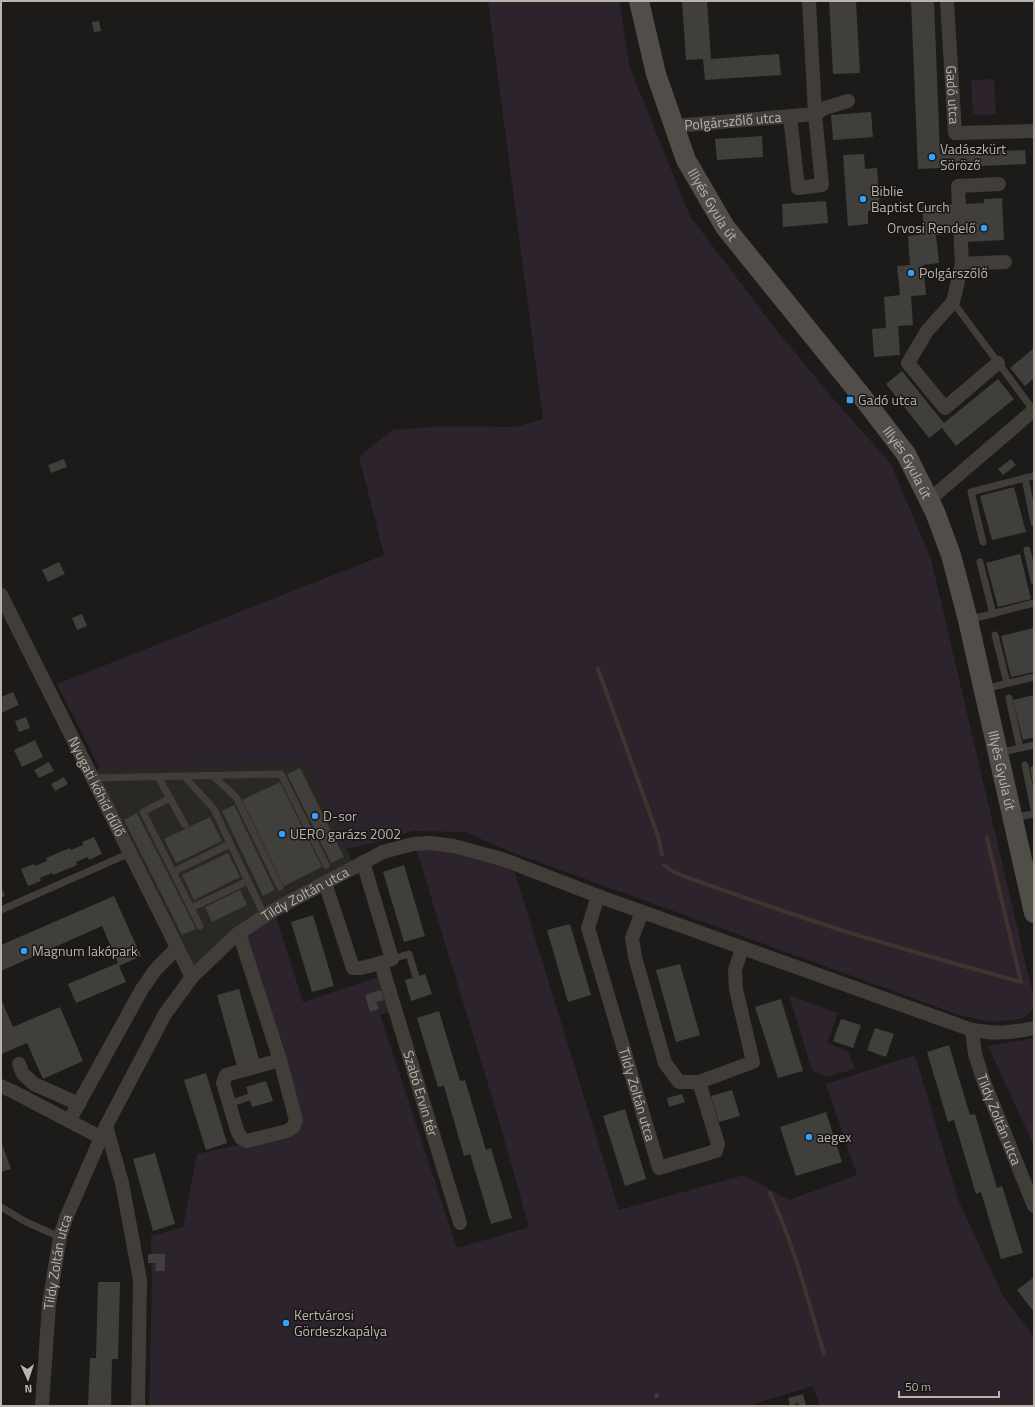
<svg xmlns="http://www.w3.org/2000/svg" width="1035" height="1407" font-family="'Titillium Web',sans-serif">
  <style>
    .built { fill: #292825 }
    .green { fill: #2c232c }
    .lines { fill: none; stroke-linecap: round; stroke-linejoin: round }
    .stream { stroke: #41332f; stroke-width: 4 }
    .building { fill: #413f3b }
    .lane { stroke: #413e3a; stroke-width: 7 }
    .street { stroke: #413e3a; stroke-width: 14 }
    .secondary { stroke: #514d48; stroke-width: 20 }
    .poi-dot { fill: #36a1f8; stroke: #171614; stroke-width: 1.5 }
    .labels { text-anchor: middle; stroke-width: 3; stroke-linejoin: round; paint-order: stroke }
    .street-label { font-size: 14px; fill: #bcb3ac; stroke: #171614 }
    .poi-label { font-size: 14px; fill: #bcb3ac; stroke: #171614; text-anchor: start }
  </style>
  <rect width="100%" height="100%" fill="#1c1b19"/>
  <!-- built -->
  <path class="built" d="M304,764L355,867L274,910L192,977L92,778L99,767Z"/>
  <!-- green -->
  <g class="green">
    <path d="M488,1H619L630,68L690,216L770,322L829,394L891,464L931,559L1034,999V1009L1022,1019L992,1022L959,1015L511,852L465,832L413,831L370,844L346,849L304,764L99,767L57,684L384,555L359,457L392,430L445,426L516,427L543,419Z"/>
    <path d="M994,79L996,114L973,115L971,80Z"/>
    <path d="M430,844L500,863L515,873L619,1210L744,1175L789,1200L857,1175L826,1084L915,1055L959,1202L1004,1298L1034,1336V1406H820L813,1386L747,1406H149L152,1281L151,1236L183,1227L197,1154L298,1132L296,1120L239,933L274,910L303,1002L384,975L395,1010L380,1015L457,1248L529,1227L492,1097L416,848Z"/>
    <path d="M789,995L838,1013L827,1043L848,1051L855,1069L826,1077L812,1070Z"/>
    <path d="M1034,1038V1146L988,1046Z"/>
  </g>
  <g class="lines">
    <!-- stream -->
    <g class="stream">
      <path d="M598,669L658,836L662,854"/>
      <path d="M664,865L670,870L683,876L786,912L847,932L942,960L1021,982L987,838"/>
      <path d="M770,1193C794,1245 808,1300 824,1354"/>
    </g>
  </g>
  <!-- building -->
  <g class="building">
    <path d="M682,1H707L711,59L779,54L781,75L705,80L703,59L686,60Z"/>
    <path d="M829,1H856L860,73L833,74Z"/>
    <path d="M911,1H934L940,154L1025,150L1026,164L918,169Z"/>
    <path d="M99,21L101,31L94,32L92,22Z"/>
    <path d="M871,112L873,137L833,140L831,115Z"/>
    <path d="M762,136L763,157L717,160L715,139Z"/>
    <path d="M864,154L865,169L877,168L880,210L868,211V224L848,226L843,155Z"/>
    <path d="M1002,198L1004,240L966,242L964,204L984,203V199Z"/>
    <path d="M826,201L828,223L783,227L782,204Z"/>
    <path d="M953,204L956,233L936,235L939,263L923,265L926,295L911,296L913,325L898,326L900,355L874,357L872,329L886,328L884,297L900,295L897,266L910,265L908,236L924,234L922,207Z"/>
    <path d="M1034,348V378L1025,386L1010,368Z"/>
    <path d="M902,371L944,423L998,379L1014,399L956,446L942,428L929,438L886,384Z"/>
    <path d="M64,459L67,467L51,473L48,465Z"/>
    <path d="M1011,459L1016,465L1003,475L998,469Z"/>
    <path d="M1014,487L1026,532L992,540L980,496Z"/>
    <path d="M1020,554L1031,599L998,607L986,563Z"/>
    <path d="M59,562L65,574L48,582L42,570Z"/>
    <path d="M82,614L87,626L77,630L72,618Z"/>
    <path d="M1034,628V672L1011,677L1001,636Z"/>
    <path d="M13,692L19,705L1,713V704L3,703L1,697Z"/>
    <path d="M1034,695V737L1023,740L1013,700Z"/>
    <path d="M26,717L30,728L19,732L15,721Z"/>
    <path d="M35,740L43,757L22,767L14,750Z"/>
    <path d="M49,762L54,771L39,778L34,770Z"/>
    <path d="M1034,766V784H1033L1030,767Z"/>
    <path d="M300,768L344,857L331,863L287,774Z"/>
    <path d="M64,777L68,784L55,791L51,784Z"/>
    <path d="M280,782L322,867L284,886L242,800Z"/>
    <path d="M234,805L275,890L263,896L222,811Z"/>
    <path d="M137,813L196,929L182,935L124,820Z"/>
    <path d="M210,817L222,841L176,863L164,839Z"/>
    <path d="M94,837L102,854L89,860L88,857L76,862L77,865L53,875L52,873L40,878L41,881L28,886L21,869L34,864L35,866L47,861L46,858L70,848L71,850L83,845L82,842Z"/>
    <path d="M228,853L240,877L194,900L182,875Z"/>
    <path d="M404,865L425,936L404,942L383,872Z"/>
    <path d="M1,886L5,896L1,898Z"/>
    <path d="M240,890L247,905L212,922L205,907Z"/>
    <path d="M114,896L141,956L119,966L126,982L76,1003L68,984L118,963L102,926L1,971V945Z"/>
    <path d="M313,915L334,986L312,992L291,922Z"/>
    <path d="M570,924L591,995L568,1002L547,930Z"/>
    <path d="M680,964L700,1035L676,1042L656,970Z"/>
    <path d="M425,974L432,994L411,1001L405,980Z"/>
    <path d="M239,989L259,1059L237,1066L217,995Z"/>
    <path d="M381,990L384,1000L376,1002L379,1009L370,1012L365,995Z"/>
    <path d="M1,999L13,1027L60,1007L83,1061L43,1079L27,1043L1,1054Z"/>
    <path d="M781,999L803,1071L778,1078L755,1007Z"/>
    <path d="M439,1011L460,1081L465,1080L486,1150L491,1148L512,1218L491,1224L470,1154L464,1156L444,1086L438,1087L417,1018Z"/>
    <path d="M841,1019L861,1025L853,1048L833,1041Z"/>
    <path d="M875,1028L894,1034L886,1057L867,1050Z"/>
    <path d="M949,1045L970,1115L975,1114L997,1188L1002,1186L1023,1253L1001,1259L981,1192L976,1194L954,1120L948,1122L927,1052Z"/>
    <path d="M206,1073L227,1143L206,1150L184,1080Z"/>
    <path d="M266,1081L273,1101L252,1107L246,1087Z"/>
    <path d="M732,1090L740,1116L719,1122L711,1096Z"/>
    <path d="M682,1094L685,1102L669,1107L667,1098Z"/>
    <path d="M625,1109L646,1179L625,1186L603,1116Z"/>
    <path d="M826,1112L842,1162L796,1176L780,1127Z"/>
    <path d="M1,1141L11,1169L1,1172Z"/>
    <path d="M155,1153L175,1224L153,1231L133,1159Z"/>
    <path d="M148,1254H165V1271H155L156,1263H148Z"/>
    <path d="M1034,1277V1312L1017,1290Z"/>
    <path d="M98,1282H120L118,1359H112L111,1406H88L90,1358H96Z"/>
    <path d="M658,1393L659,1397L655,1398L654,1394Z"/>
    <path d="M803,1394L806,1406H799L798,1403L790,1406L788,1398Z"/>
  </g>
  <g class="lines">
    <!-- lane -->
    <g class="lane">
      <path d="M953,302L1034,411"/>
      <path d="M1034,476L1025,478L1034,523"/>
      <path d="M983,542L971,492L1025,478"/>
      <path d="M1027,550L1034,581"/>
      <path d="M980,562L993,614"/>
      <path d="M968,620L1034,603"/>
      <path d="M995,635L1007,683"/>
      <path d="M984,689L1034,677"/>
      <path d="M1009,698L1020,748"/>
      <path d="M998,753L1034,745"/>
      <path d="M1025,765L1034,809"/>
      <path d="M184,776L214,809L265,917"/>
      <path d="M213,776L236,797L280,887"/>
      <path d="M158,777L185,825"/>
      <path d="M92,778L281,774L326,865"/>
      <path d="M170,798L143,812L200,926"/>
      <path d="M1013,818L1034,814"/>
      <path d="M173,872L230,844"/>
      <path d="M191,908L248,881"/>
      <path d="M1,910L130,853"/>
      <path d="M392,959L409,954L416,977"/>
      <path d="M229,1104L249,1097"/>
      <path d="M1,1207L26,1222L60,1237"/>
    </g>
    <!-- street -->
    <g class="street">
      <path id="s1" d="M947,1L955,133L1034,131"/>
      <path d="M790,116L798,188L822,185L815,114L825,108L848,101"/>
      <path id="s2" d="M674,126L815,114L809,1"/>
      <path d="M999,184L958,186L962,264L1005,262"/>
      <path d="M962,264L953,302L927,331L908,363L945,408L998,363"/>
      <path d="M929,500L1034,410"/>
      <path id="s3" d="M1,595L192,977"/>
      <path id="s4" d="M363,862L392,959L381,963L460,1223"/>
      <path d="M325,883L353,968H361L381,963"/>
      <path id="s5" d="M598,896L588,928L659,1168L716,1151L718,1144L699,1082L753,1062L736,989L735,970L742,948"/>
      <path d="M642,912L632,938L635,957L665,1063L679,1082H699"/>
      <path d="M239,933L280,1060L296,1120L293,1127L287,1131L247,1141L241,1138L237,1130L223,1083L226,1075L280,1060"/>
      <path id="s6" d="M972,1030L975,1054L984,1082L1034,1206"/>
      <path d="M19,1064L23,1074L34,1084L79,1104"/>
      <path d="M1,1086L14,1092L100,1137"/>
      <path d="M69,1121L142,989L156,969L177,948"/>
      <path d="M106,1126L122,1183L140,1280L138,1406"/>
      <path id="s7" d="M42,1406L49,1304L60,1237L66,1218L106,1126L165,1014L192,977L236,935L274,910L383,852L413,844L430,843L454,846L502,859L598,896L972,1030C996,1034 1010,1033 1034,1028"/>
    </g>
    <!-- secondary -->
    <path class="secondary" id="s8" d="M639,1L656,74L686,160L725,227L860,394L906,454L935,512L951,555L968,620L1034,913"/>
  </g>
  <!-- markers -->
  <g class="poi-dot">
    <circle cx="932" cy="157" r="4"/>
    <circle cx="863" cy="199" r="4"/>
    <circle cx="984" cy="228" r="4"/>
    <circle cx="911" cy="273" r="4"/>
    <rect x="846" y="396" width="8" height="8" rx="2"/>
    <circle cx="315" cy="816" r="4"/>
    <circle cx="282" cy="834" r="4"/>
    <circle cx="24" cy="951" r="4"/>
    <circle cx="809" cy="1137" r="4"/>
    <circle cx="286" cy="1323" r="4"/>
  </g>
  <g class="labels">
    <!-- street labels -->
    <g class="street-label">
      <text dy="5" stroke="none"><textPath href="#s1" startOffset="94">Gadó utca</textPath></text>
      <text dy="5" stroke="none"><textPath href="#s2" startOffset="59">Polgárszőlő utca</textPath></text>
      <text dy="5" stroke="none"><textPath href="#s8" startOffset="218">Illyés Gyula út</textPath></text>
      <text dy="5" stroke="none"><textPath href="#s8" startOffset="542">Illyés Gyula út</textPath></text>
      <text dy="5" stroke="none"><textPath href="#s8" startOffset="866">Illyés Gyula út</textPath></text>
      <text dy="5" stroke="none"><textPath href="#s3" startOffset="214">Nyugati kőhíd dűlő</textPath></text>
      <text dy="5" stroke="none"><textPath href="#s7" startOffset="604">Tildy Zoltán utca</textPath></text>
      <text dy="5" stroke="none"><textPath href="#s4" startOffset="249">Szabó Ervin tér</textPath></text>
      <text dy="5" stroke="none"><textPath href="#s5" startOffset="207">Tildy Zoltán utca</textPath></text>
      <text dy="5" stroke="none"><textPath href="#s6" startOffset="94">Tildy Zoltán utca</textPath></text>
      <text dy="5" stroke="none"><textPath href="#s7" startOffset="145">Tildy Zoltán utca</textPath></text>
    </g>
    <!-- poi labels -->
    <g class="poi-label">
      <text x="940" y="154">Vadászkürt<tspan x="940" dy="16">Söröző</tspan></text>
      <text x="871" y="196">Biblie<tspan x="871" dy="16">Baptist Curch</tspan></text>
      <text x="976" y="233" text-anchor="end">Orvosi Rendelő</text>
      <text x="919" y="278">Polgárszőlő</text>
      <text x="858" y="405">Gadó utca</text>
      <text x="323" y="821">D-sor</text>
      <text x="290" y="839">UERO garázs 2002</text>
      <text x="32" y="956">Magnum lakópark</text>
      <text x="817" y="1142">aegex</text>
      <text x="294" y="1320">Kertvárosi<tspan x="294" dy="16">Gördeszkapálya</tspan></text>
    </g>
  </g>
  <!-- border -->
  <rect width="1035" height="1407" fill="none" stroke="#bcb3ac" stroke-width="4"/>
  <!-- north arrow -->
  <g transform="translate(28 1379) rotate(177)" stroke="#171614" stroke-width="3" paint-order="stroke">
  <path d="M0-3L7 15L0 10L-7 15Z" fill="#bcb3ac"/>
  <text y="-6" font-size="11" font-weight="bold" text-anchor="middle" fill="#bcb3ac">N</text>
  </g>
  <!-- scale -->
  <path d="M899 1391v6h100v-6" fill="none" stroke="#bcb3ac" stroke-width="2"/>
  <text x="905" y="1391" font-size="12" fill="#bcb3ac" stroke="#171614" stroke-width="3" paint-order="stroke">50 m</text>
</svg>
